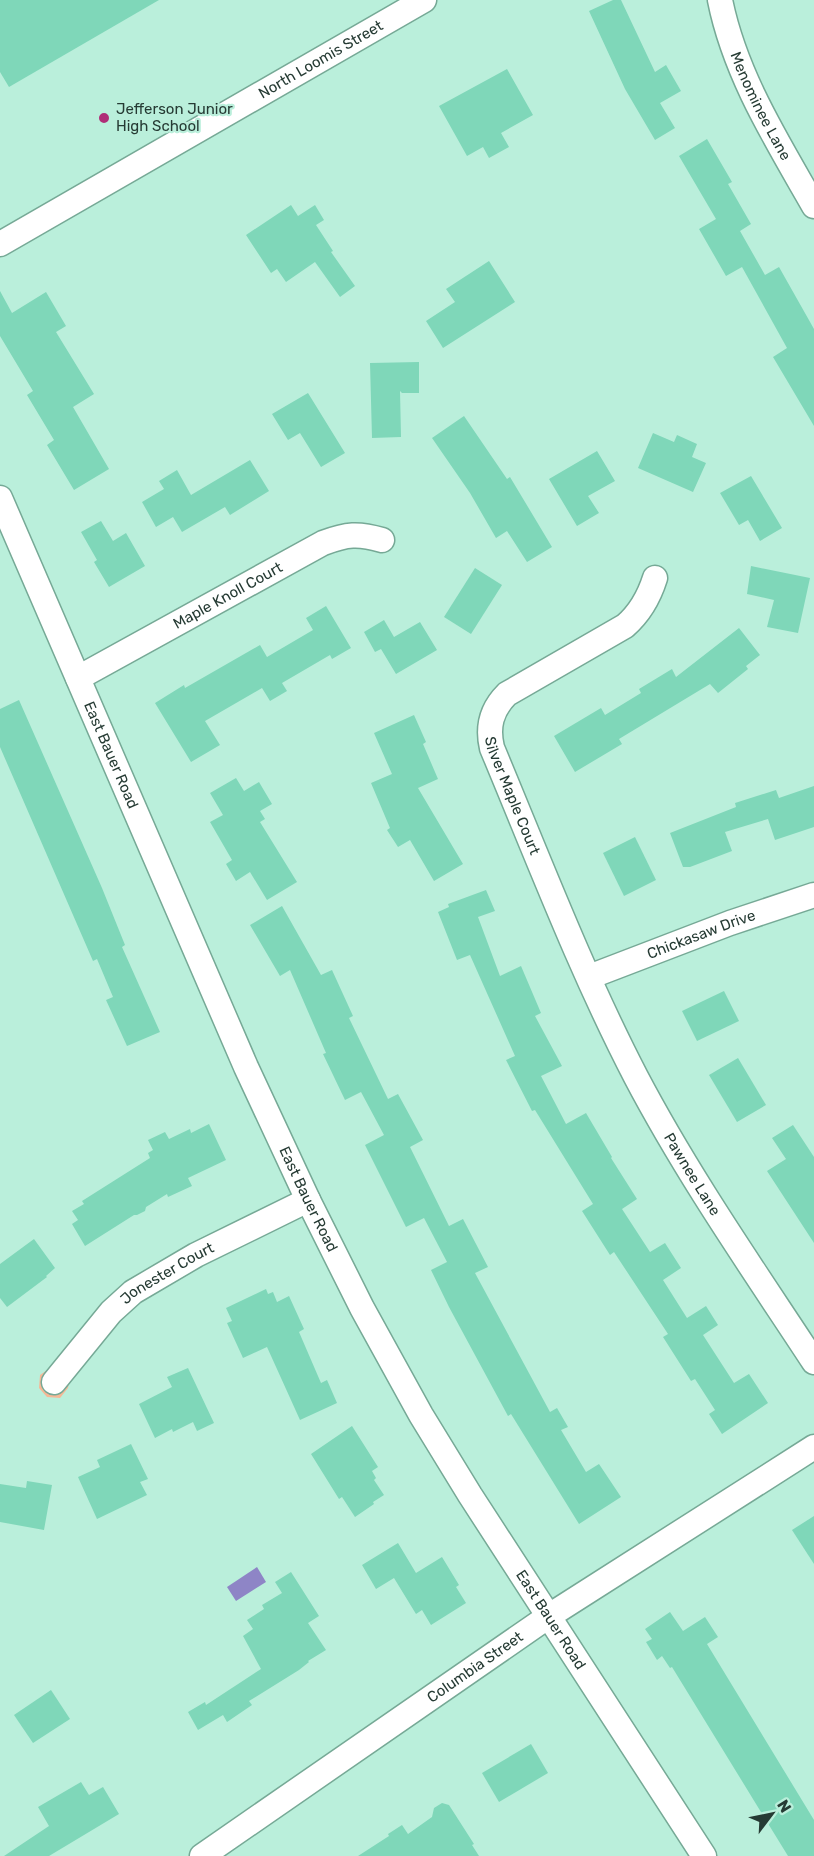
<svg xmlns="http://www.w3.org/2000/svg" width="814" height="1856" font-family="Rubik,sans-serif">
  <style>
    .green { fill: #f6b896 }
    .water { fill: #8e85c6 }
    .building { fill: #7fd7b9 }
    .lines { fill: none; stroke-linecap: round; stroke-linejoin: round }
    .minor-casing { stroke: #76a996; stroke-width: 27 }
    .minor { stroke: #fff; stroke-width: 24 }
    .poi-dot { fill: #af2d77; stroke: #baefdb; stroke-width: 2 }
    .labels { text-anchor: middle; stroke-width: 4.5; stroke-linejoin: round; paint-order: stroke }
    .street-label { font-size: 15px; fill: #263b34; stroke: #baefdb }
    .poi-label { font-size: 15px; fill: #263b34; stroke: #baefdb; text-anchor: start }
  </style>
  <rect width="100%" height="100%" fill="#baefdb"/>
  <!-- green -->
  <path class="green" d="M50,1368L69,1382L68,1388L60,1398L47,1397L39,1388L40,1375Z"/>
  <!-- water -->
  <path class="water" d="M257,1567L266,1582L236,1601L227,1587Z"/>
  <!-- building -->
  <g class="building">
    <path d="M0,0H159L9,87L0,72Z"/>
    <path d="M613,0H621L655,72L666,65L681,91L660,103L675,128L655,140L625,89L589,11Z"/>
    <path d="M507,69L533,115L501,133L509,147L489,158L483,147L467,156L439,106Z"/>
    <path d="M707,139L732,182L728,184L751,224L740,231L765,275L779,267L814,329V426L773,357L787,348L742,267L726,276L699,229L716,219L679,156Z"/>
    <path d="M291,205L298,216L315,205L324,220L316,225L333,251L331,252L355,286L340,297L315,262L286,282L277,269L271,273L246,235Z"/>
    <path d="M489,261L515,302L443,348L426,321L455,302L446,289Z"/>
    <path d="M0,291L12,313L46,292L66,326L56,332L94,394L73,407L109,469L74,490L47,445L54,440L27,395L33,391L0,336Z"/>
    <path d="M419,362V393H402L400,391L401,437L372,438L370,363Z"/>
    <path d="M308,393L345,453L321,467L300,433L288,440L272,414Z"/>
    <path d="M464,416L507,479L510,477L552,547L527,562L507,531L496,538L470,493L432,438Z"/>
    <path d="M653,433L674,442L677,435L697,444L692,457L706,463L693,492L638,468Z"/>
    <path d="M597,451L615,481L588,496L599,513L577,526L549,479Z"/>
    <path d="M250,460L269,491L230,515L225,507L182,532L173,517L156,527L142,502L164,489L159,481L177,470L191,495Z"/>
    <path d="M751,476L782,528L760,541L748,520L739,525L720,493Z"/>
    <path d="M101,521L113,541L126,533L145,566L109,587L94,562L97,560L81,532Z"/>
    <path d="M751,566L810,578L798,633L767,627L774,600L747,594Z"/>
    <path d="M475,568L502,585L471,634L444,617Z"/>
    <path d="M326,606L351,648L332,659L330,655L282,683L287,691L270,701L262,688L205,721L220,745L191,762L155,703L184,685L185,688L260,645L267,657L313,630L306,618Z"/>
    <path d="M384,620L394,637L420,622L437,650L396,674L381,649L375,652L364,632Z"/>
    <path d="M739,628L760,655L746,666L748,669L718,693L710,684L619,739L622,744L575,772L554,736L601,708L605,715L641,693L639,689L672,669L676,677Z"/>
    <path d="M19,700L102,888L125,945L122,947L160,1032L127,1046L106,1000L113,997L97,959L93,961L0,747V709Z"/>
    <path d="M414,715L426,742L423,744L438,779L418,788L463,864L434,881L410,840L398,847L387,830L390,828L371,783L392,774L374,733Z"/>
    <path d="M236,778L244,791L259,782L272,804L260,811L265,819L260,822L297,882L267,900L250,872L236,881L226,864L232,860L210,822L223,815L210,793Z"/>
    <path d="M814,786V827L775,840L768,819L725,832L732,851L690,867H683L670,833L736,807L735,803L776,790L779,798Z"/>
    <path d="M635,837L656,880L624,896L603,853Z"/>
    <path d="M486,890L495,911L478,917L500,976L521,966L541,1013L535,1016L562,1066L541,1076L566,1124L586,1113L612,1157L611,1158L637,1199L622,1209L650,1252L665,1243L681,1268L663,1280L687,1318L706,1306L718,1325L703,1335L734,1383L749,1374L768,1403L722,1434L709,1414L715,1410L695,1379L691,1381L663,1337L668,1334L614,1252L610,1255L582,1211L593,1204L535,1110L532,1111L506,1060L515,1056L470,955L457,960L438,912L449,907L448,904Z"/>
    <path d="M282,906L321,975L332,970L353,1016L349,1018L388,1099L398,1094L423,1140L410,1147L449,1226L463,1219L488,1267L475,1273L550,1412L557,1408L568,1427L561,1430L586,1472L599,1464L621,1497L579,1524L511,1414L508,1416L449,1307L431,1270L447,1262L424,1218L406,1227L365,1145L384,1135L361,1092L345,1100L323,1054L326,1053L290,970L280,976L250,925Z"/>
    <path d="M724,991L739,1021L697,1041L682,1011Z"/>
    <path d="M738,1058L766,1105L737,1122L709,1075Z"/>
    <path d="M209,1124L226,1160L188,1178L192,1186L168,1197L167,1194L146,1207L145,1211L137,1215H134L85,1246L72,1224L78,1220L72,1211L84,1204L82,1201L150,1158L148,1153L153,1150L148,1140L165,1132L169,1139L190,1129L191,1133Z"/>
    <path d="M793,1125L814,1157V1243L767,1171L786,1159L772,1138Z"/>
    <path d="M34,1239L55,1268L46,1276L47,1277L7,1307L0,1298V1264Z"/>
    <path d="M266,1289L268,1294L273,1292L277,1302L289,1296L304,1329L299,1332L321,1383L327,1380L337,1403L300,1420L267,1347L243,1358L227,1323L232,1321L226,1308Z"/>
    <path d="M188,1368L214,1423L197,1431L193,1422L173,1432L172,1429L155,1438L139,1404L172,1387L167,1377Z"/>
    <path d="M352,1426L378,1467L372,1471L376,1478L374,1480L384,1495L373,1502L374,1504L355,1517L342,1497L339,1499L311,1454Z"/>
    <path d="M131,1444L148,1479L140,1482L147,1495L97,1519L78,1477L100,1467L97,1460Z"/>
    <path d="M27,1481L52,1485L44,1530L0,1522V1484L26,1488Z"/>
    <path d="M814,1516V1564L792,1530Z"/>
    <path d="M398,1543L416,1573L442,1557L459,1585L456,1587L466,1603L431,1625L422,1610L416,1614L394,1578L376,1589L362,1565Z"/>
    <path d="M291,1572L319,1616L308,1623L326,1650L308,1661L309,1662L299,1670L249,1701L252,1705L227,1722L223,1715L198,1730L188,1712L205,1702L206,1705L261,1669L243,1636L253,1629L247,1620L264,1609L262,1605L282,1593L275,1582Z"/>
    <path d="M670,1612L683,1631L705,1617L718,1637L707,1644L814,1820V1856H788L672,1667L670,1668L662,1656L657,1660L646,1642L652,1639L645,1629Z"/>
    <path d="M51,1690L70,1719L33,1743L14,1715Z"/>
    <path d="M531,1744L548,1773L499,1802L482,1773Z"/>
    <path d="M81,1782L89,1795L103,1787L119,1814L49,1856H4L49,1826L38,1807Z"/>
    <path d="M442,1803L449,1805L474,1844L472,1845L479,1856H358L389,1836L388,1834L402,1825L408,1834L432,1817L434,1808Z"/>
  </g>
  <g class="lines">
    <!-- minor casing -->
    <g class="minor-casing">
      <g id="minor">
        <path id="s1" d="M720,0C735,75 777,141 814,206"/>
        <path id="s2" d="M0,244L424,0"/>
        <path id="s3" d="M0,498L246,1067L308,1200L362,1308L421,1415L470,1495L704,1856"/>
        <path id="s4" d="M655,578C649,597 640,613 625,626L507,694C491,710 487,727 492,748C538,858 581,971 636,1077C688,1176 753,1269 814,1362"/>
        <path id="s5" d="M78,678L323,543C347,534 358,533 382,540"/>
        <path id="s6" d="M589,977L730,923L814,895"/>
        <path id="s7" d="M54,1382L111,1312L133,1292L196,1255L308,1200"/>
        <path id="s8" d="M202,1856L549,1616L814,1447"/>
      </g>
    </g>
    <!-- minor -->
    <use href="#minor" class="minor"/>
  </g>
  <!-- markers -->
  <circle class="poi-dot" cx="104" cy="118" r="6"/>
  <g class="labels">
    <!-- street labels -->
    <g class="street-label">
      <text dy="5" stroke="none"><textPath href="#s2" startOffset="370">North Loomis Street</textPath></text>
      <text dy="5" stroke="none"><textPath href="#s1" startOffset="114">Menominee Lane</textPath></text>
      <text dy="5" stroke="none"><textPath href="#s5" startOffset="171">Maple Knoll Court</textPath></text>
      <text dy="5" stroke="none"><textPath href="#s3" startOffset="280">East Bauer Road</textPath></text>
      <text dy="5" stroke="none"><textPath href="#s4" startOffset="304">Silver Maple Court</textPath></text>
      <text dy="5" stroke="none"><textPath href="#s6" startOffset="120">Chickasaw Drive</textPath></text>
      <text dy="5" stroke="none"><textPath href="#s4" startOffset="724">Pawnee Lane</textPath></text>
      <text dy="5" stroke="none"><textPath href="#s3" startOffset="766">East Bauer Road</textPath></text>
      <text dy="5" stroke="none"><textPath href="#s7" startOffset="159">Jonester Court</textPath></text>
      <text dy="5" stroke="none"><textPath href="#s3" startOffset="1252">East Bauer Road</textPath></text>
      <text dy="5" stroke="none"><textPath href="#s8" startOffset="332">Columbia Street</textPath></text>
    </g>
    <!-- poi labels -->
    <g class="poi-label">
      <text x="116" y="114">Jefferson Junior<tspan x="116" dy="17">High School</tspan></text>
    </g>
  </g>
  <!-- north arrow -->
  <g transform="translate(772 1814) rotate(58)" stroke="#baefdb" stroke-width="4.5" paint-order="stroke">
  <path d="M0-4.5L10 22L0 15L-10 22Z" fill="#263b34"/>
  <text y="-9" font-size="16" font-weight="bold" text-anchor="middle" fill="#263b34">N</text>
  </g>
</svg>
